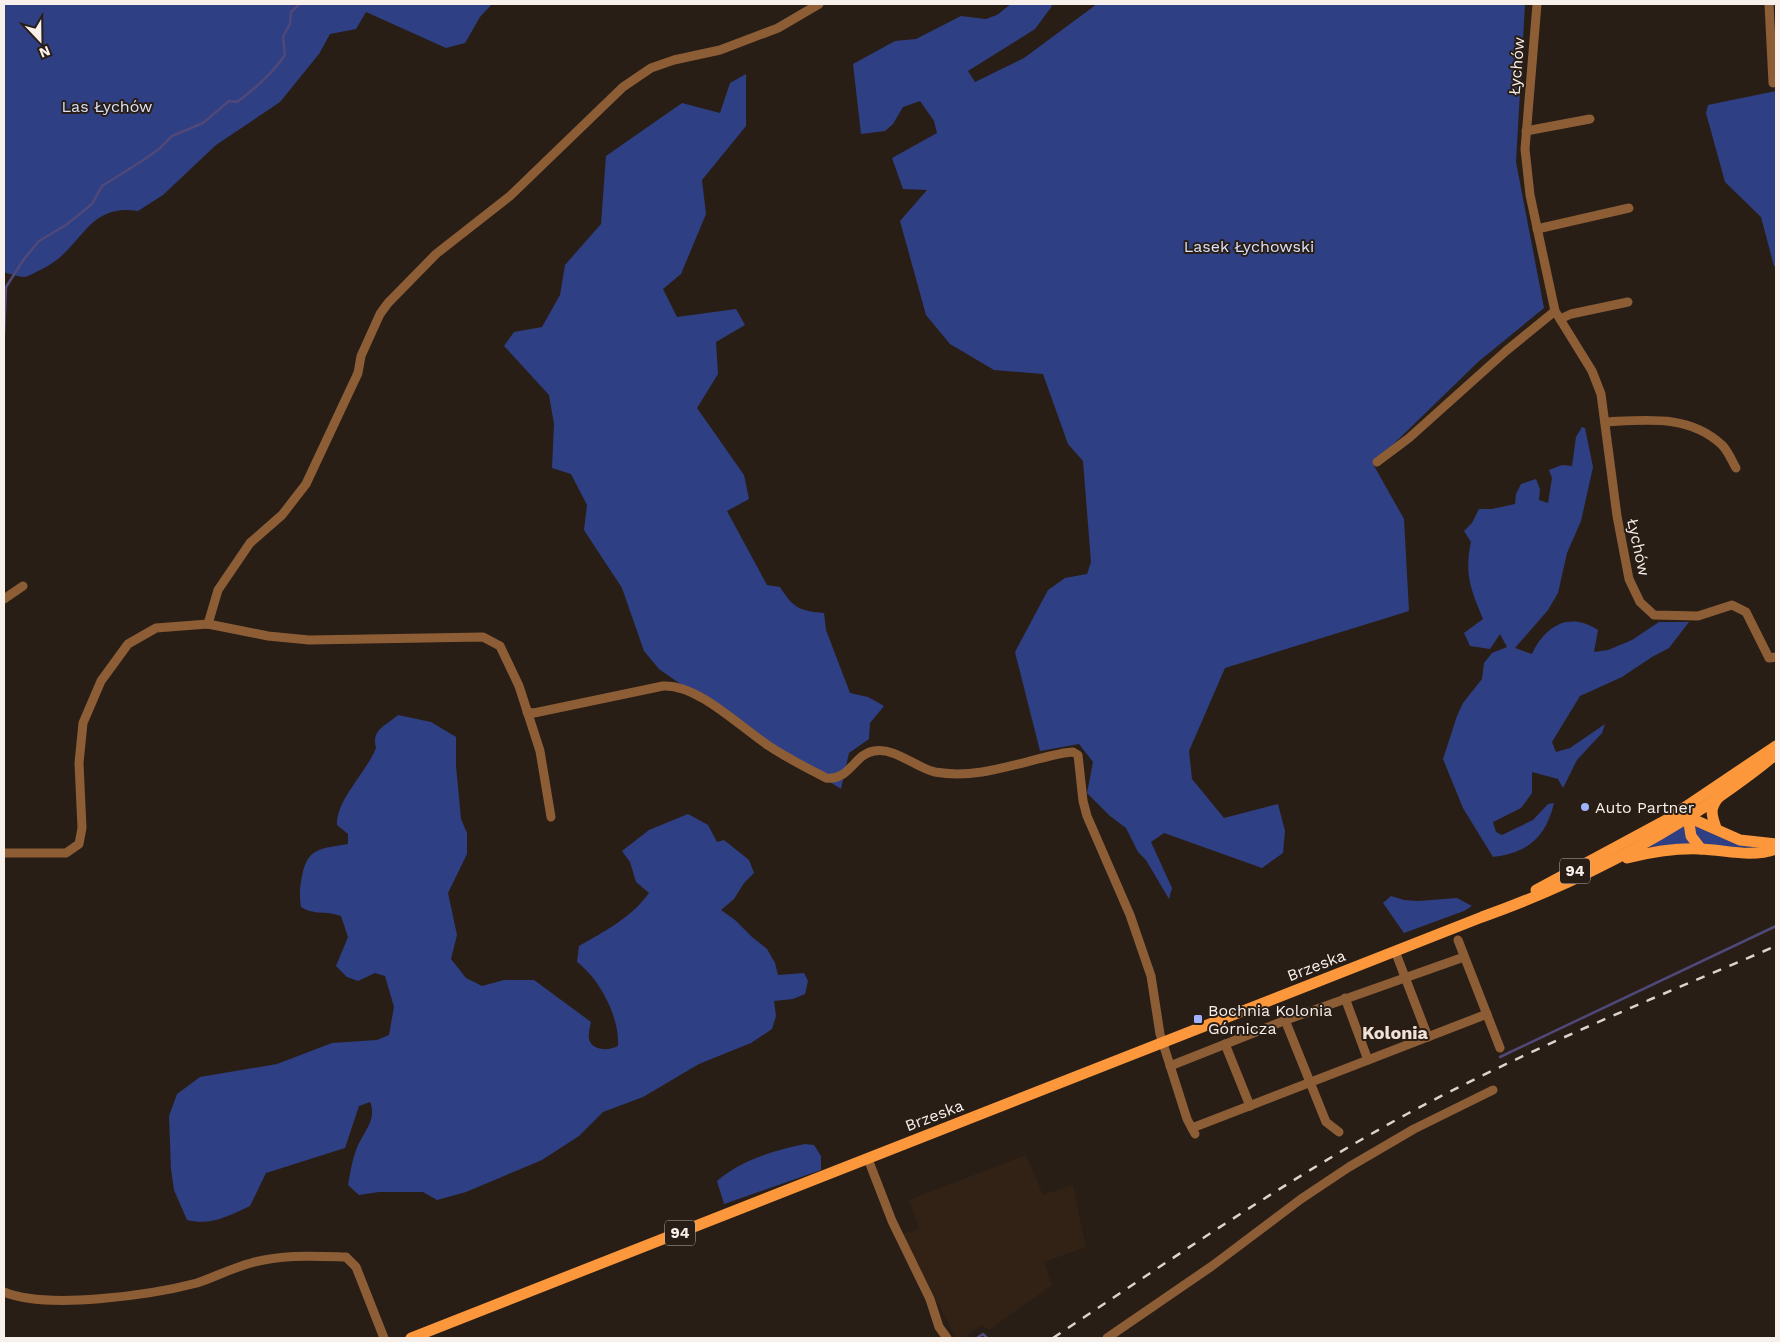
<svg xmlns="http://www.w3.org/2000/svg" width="1780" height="1342" font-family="'Work Sans',sans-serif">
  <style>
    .built { fill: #322215 }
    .green { fill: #2f3f84 }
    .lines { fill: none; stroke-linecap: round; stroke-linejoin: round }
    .stream { stroke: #4f4879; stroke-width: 2.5 }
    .minor { stroke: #8d5d36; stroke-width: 9 }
    .major { stroke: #fc973b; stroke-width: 11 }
    .rail { stroke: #dbd3cd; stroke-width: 2.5; stroke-dasharray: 9 9; stroke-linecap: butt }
    .poi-dot { fill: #9db4fd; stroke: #291e16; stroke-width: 2 }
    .labels { text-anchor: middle; stroke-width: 4; stroke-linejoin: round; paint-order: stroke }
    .shield { fill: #291e16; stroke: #bab1ab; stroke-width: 1 }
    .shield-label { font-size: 15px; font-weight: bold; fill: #f8f0eb }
    .street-label { font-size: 16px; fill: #f8f0eb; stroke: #291e16 }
    .park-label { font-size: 16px; fill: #dae2f8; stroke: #291e16 }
    .poi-label { font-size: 16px; fill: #f8f0eb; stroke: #291e16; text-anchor: start }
    .neighbourhood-label { font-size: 18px; font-weight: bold; fill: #f1e1d6; stroke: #291e16 }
  </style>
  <rect width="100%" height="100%" fill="#291e16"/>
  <!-- built -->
  <path class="built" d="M1026,1155L1043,1195L1073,1185L1086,1247L1044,1262L1052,1285L989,1330L982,1325L963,1338H956L902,1234L919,1229L909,1200Z"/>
  <!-- green -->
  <g class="green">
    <path d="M4,4H492L480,17L465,43L446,48L366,12L356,29L330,34L319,54L280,102L216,145L163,195L138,211C85,203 84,249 42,269C37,271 30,276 25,277C19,277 11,274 6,273L4,270Z"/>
    <path d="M1011,4H1050L1052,6L1035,29L968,71L975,82L1024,58L1097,4H1525L1516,162L1544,308L1478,362L1373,464L1404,519L1409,611L1225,668L1189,751L1192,779L1224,818L1278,804L1285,831L1283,853L1262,868L1164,833L1151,842L1172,888L1169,899L1146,860L1138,852L1126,828L1110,816L1087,793L1093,762L1079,744L1040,751L1015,652L1048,590L1065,578L1087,574L1091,562L1083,461L1068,444L1043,374L994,370L950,344L926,315L900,221L927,190L903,189L892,158L937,133L934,121L920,101L903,107L893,124L885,131L861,134L853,64L895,41L916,39L961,16L986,19L997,15Z"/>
    <path d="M746,74V126L702,180L706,214L681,274L663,289L677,317L736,309L745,325L716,342L718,374L697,408L744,475L749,499L727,511L767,585L780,587C793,608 800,611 824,613L826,630L850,693L868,697L884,706L870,723L869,739L849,753L841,789L726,716L659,669L644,651L622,588L584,530L587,505L571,474L552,468L554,424L549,395L504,346L514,332L542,327L560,295L565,265L601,224L606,156L682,103L720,113L730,83Z"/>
    <path d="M1776,91V266H1774L1761,217L1725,182L1706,113L1708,105Z"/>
    <path d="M1582,427L1585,428L1593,467L1581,521L1567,553L1558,593L1548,610L1515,648L1532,654C1545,626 1569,611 1598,630L1594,652L1608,650L1632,640L1659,622H1689L1669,648L1652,657L1622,677L1580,696L1552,742L1556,752L1570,748L1605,724L1602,733L1577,760L1563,788L1558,779L1532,772V793L1521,808L1493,822L1496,832L1502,835L1533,820L1548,804L1554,803C1546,837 1528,853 1493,857L1463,808L1443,759L1457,716L1463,703L1482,679L1484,663L1492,653L1507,647L1500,634L1490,649L1470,646L1464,633L1483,619C1471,590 1464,574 1471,542L1464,531L1472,523L1479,509H1492L1515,504L1516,494L1521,484L1536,479L1540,489L1539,500L1548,503L1552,478L1549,470L1562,465L1572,466L1576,437Z"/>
    <path d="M398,715L431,722L456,737V766L461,819L467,833V854L448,893L457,935L451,959L466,978L482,986L504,980H534L591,1022C590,1027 588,1034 589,1039C592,1051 609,1051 618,1046C620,1018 600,979 577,962L579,946C605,931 631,918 649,893L636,882L630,862L622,851L649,830L688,814L708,825L717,842L724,840L749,860L754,873L744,883L734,899L721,910L735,920L752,937L767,949L775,963L778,975L804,973L808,981L805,994L793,999L774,1001L776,1016L772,1029L751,1043L699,1064L643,1097L603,1112L579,1136L542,1160L466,1192L437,1200L423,1192H379L359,1195L348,1185C350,1174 352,1161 356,1150C362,1133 378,1120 370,1102L359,1106L345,1148L266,1173L250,1206C229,1216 210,1226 187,1220L174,1190L171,1169L169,1116L177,1094L200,1077L277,1064L332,1043L377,1040L389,1035L394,1007L385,976L375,973L358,981L347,977L336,966L348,937L341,916C324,910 316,916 301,907C299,896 300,886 302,876C308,846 322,849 348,844V834L337,825C336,800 366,773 376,748C371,729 386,726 398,715Z"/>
    <path d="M1692,821L1760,848L1709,847L1697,839Z"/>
    <path d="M1683,824L1692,845L1647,847Z"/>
    <path d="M1391,896L1404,900L1418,901L1457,898L1472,906L1464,911L1404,933L1383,903Z"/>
    <path d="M805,1144L814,1145L821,1156V1170L724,1204L717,1181C741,1160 775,1150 805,1144Z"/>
  </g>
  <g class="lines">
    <!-- stream -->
    <g class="stream">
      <path d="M4,334L6,287L24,259L39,241L66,225L92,204L102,186L142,161L159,149L172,136L203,123L229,101L237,102C256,88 272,74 285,55L283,37L290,24L291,12L300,4"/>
      <path d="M1500,1057L1776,926"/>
      <path d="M977,1338L983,1334L987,1338"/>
    </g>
    <!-- minor -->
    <g class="minor">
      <path d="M1537,4L1525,149L1530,195L1555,311L1592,371L1601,394L1617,516L1629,579L1640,602L1654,615L1698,616L1732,605L1746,612L1769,658L1776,657"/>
      <path d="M1769,4L1773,83"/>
      <path d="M1526,131L1590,119"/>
      <path d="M1537,229L1629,208"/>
      <path d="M1560,319L1571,314L1628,302"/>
      <path d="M1605,422C1646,420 1689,414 1722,445C1728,451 1732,461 1736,468"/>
      <path d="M1377,462L1409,438L1506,351L1555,311"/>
      <path d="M4,599L23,586"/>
      <path d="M208,624L218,590L250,543L282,515L306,484L358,373L361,356L380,314L388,303L436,254L510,196L623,87L651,68L674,60L720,50L778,28L819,4"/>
      <path d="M527,712L534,713L663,686C698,684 740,727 769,746C787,758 807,768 826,778C850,781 854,754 874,751C895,747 916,768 935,772C979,780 1022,761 1064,753L1073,752L1078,755L1083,801L1087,816L1130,915L1151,976L1160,1034L1187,1119L1195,1134"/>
      <path d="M4,853H66L79,844L82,828L79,763L83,723L101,681L128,644L156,628L208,624L268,636L309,640L483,637L500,646L519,686L540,751L551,817"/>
      <path d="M1458,940L1500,1048"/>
      <path d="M1395,951L1428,1037"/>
      <path d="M1345,998L1368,1060"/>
      <path d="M1285,1020L1326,1122L1339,1132"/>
      <path d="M1225,1044L1250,1106"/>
      <path d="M1170,1066L1286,1020L1464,957"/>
      <path d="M1192,1128L1487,1014"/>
      <path d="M868,1159L892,1221L930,1299L939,1327L947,1338"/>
      <path d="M4,1292C47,1310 151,1295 197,1283C215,1277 232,1268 251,1263C282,1254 314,1256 346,1257L356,1267L384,1338"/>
      <path d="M1107,1338L1212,1266L1301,1199L1349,1167L1414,1129L1493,1090"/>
    </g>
    <!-- major -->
    <g class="major">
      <path d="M1688,817L1691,836L1701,849"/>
      <path d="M1683,818L1688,817L1740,840L1776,844"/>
      <path d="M1716,828C1712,816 1709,809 1718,798"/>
      <path d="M1627,858C1651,852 1674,848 1700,849C1727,850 1750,858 1776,849"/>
      <path d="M1536,890L1666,820L1776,746"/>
      <path d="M411,1338L1482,917C1561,889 1632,854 1703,808C1728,791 1753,774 1776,754"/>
    </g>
    <!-- rail -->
    <path class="rail" d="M1053,1338C1169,1261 1284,1181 1407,1114C1526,1050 1652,999 1776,946"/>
  </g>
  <!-- markers -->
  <g class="poi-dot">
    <circle cx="1585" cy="807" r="5"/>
    <rect x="1193" y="1014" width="10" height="10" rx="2.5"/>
  </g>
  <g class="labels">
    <!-- shield labels -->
    <g class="shield">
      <rect x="1560" y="858.5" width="30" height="25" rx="4"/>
      <rect x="665" y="1220.5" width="30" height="25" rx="4"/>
    </g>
    <g class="shield-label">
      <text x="1575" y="876">94</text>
      <text x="680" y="1238">94</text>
    </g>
    <!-- street labels -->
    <g class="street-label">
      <text transform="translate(1516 66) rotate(-85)" y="6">Łychów</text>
      <text transform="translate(1639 547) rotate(78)" y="6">Łychów</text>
      <text transform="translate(1316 965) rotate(-21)" y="6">Brzeska</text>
      <text transform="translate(934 1115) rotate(-21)" y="6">Brzeska</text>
    </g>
    <!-- park labels -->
    <g class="park-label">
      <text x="107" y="112">Las Łychów</text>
      <text x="1249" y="252">Lasek Łychowski</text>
    </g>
    <!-- poi labels -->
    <g class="poi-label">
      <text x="1595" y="813">Auto Partner</text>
      <text x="1208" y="1016">Bochnia Kolonia<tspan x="1208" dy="18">Górnicza</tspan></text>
    </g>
    <!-- neighbourhood labels -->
    <g class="neighbourhood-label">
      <text x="1395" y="1039">Kolonia</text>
    </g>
  </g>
  <!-- border -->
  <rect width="1780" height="1342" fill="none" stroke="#f8f0eb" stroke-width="10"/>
  <!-- north arrow -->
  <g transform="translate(40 40) rotate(158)" stroke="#291e16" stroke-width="4" paint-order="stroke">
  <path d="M0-4L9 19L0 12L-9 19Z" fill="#f8f0eb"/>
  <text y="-8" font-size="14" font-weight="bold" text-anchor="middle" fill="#f8f0eb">N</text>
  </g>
</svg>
